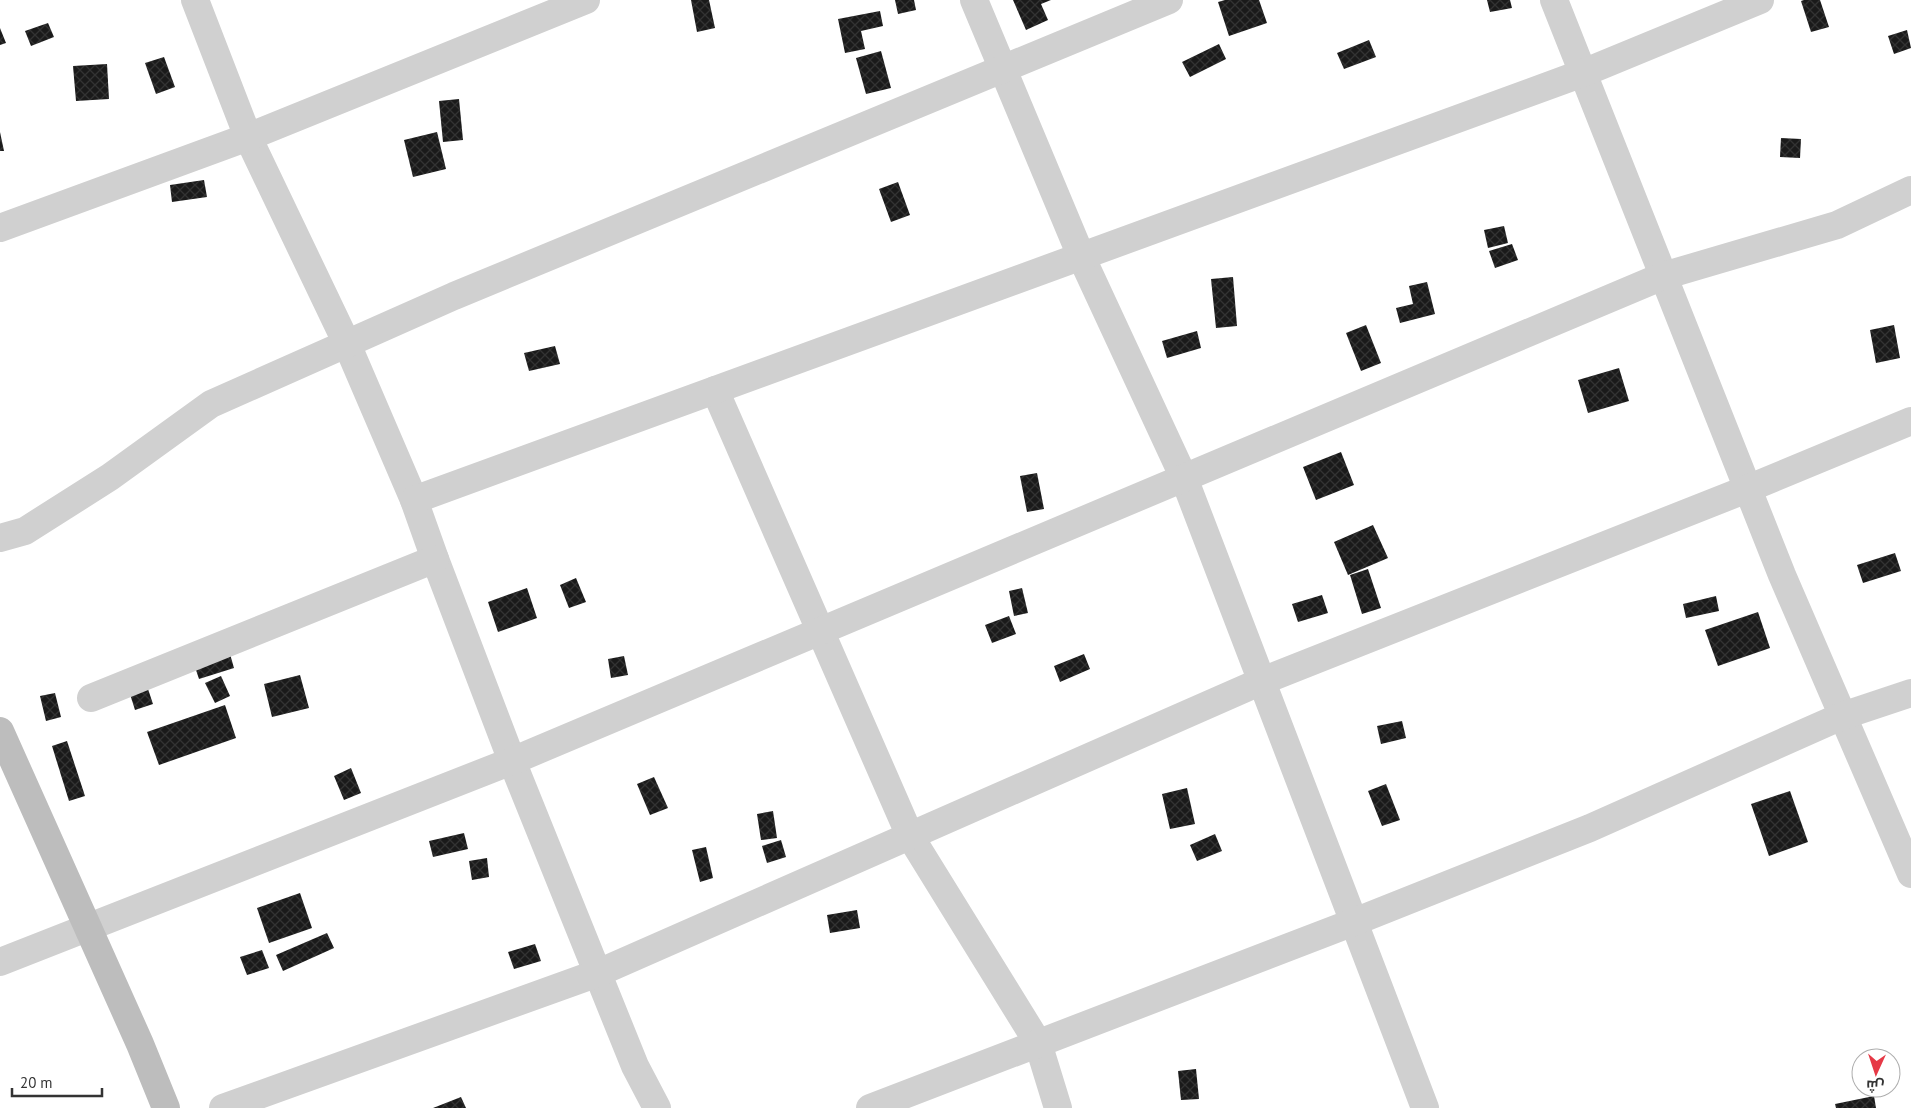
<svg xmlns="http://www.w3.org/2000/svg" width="1911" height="1108" font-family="'PT Sans',Cairo,sans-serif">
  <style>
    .building { fill: url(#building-cross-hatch) }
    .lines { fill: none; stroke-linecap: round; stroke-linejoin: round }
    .street { stroke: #d0d0d0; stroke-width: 28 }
    .secondary { stroke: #bdbdbd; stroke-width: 28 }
  </style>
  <defs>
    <pattern id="building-cross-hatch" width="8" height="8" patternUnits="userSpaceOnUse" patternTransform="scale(1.25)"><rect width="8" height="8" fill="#1a1a1a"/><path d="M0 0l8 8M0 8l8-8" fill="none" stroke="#333"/></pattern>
  </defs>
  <rect width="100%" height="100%" fill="#fff"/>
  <!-- building -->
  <g class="building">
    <path d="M691,0H709L715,28L697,32Z"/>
    <path d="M895,0H914L916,10L898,14Z"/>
    <path d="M1013,0H1051L1041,4L1048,20L1026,30Z"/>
    <path d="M1225,0H1259L1267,23L1229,36L1218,2Z"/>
    <path d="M1487,0H1510L1512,8L1490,12Z"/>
    <path d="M1804,0H1820L1829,27L1811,32L1801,1Z"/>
    <path d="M880,11L883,26L861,31L865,49L845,53L838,19Z"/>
    <path d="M48,23L54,37L31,46L25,31Z"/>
    <path d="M0,28L6,43L0,45Z"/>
    <path d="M1907,30L1911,48L1894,54L1888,36Z"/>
    <path d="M1369,40L1376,57L1344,69L1337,53Z"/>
    <path d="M1219,44L1226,59L1190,77L1182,62Z"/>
    <path d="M881,51L891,88L866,94L856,58Z"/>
    <path d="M164,57L175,87L156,94L145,63Z"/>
    <path d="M107,64L109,99L76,101L73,66Z"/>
    <path d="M459,99L463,140L443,142L439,101Z"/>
    <path d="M0,132L4,151H0Z"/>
    <path d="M437,132L446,169L413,177L404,140Z"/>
    <path d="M1781,138L1801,139L1800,158L1780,157Z"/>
    <path d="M204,180L207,197L172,202L170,185Z"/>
    <path d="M898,182L910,215L891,222L879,189Z"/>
    <path d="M1504,226L1508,243L1488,248L1484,230Z"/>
    <path d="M1512,244L1518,260L1495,268L1489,251Z"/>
    <path d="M1233,277L1237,326L1216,328L1211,279Z"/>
    <path d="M1427,282L1435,314L1400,323L1396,308L1413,304L1409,286Z"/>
    <path d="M1366,325L1381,363L1361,371L1346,333Z"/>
    <path d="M1894,325L1900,358L1876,363L1870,330Z"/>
    <path d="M1197,331L1201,348L1167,358L1162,341Z"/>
    <path d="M555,346L560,364L529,371L524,353Z"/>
    <path d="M1619,368L1629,401L1588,413L1578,380Z"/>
    <path d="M1341,452L1354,485L1316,500L1303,467Z"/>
    <path d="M1037,473L1044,509L1027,512L1020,476Z"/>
    <path d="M1373,525L1388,558L1348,575L1334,542Z"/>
    <path d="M1895,553L1901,571L1863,583L1857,565Z"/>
    <path d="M1368,569L1381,608L1362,614L1350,575Z"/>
    <path d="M576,578L586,602L569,608L560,585Z"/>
    <path d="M527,588L537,618L498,632L488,602Z"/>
    <path d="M1022,588L1028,613L1014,616L1009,591Z"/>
    <path d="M1322,595L1328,613L1298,622L1292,604Z"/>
    <path d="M1716,596L1719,611L1686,618L1683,604Z"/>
    <path d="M1758,612L1770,648L1718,666L1705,630Z"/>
    <path d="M1009,616L1016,634L992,643L985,625Z"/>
    <path d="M230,654L234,668L199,679L194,664Z"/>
    <path d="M1084,654L1090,669L1060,682L1054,666Z"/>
    <path d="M624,656L628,675L611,678L608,659Z"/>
    <path d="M300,675L309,708L272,717L264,684Z"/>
    <path d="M221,676L230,696L215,703L205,683Z"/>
    <path d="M147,686L153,704L135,710L129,691Z"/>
    <path d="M55,693L61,717L46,721L40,696Z"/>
    <path d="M225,705L236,738L159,765L147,732Z"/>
    <path d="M1402,721L1406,738L1381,744L1377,726Z"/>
    <path d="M67,741L85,796L69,801L52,746Z"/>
    <path d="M351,768L361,793L344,800L334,776Z"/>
    <path d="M654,777L668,808L650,815L637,784Z"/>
    <path d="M1386,784L1400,820L1382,826L1368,791Z"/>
    <path d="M1187,788L1195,824L1170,829L1162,794Z"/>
    <path d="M1790,791L1808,842L1769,856L1751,804Z"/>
    <path d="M773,811L777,838L761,840L757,814Z"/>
    <path d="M464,833L468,849L433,857L429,841Z"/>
    <path d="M1215,834L1222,851L1197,861L1190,845Z"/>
    <path d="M781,840L786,857L767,863L762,846Z"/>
    <path d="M706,847L713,878L700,882L692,850Z"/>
    <path d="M487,858L489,877L472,880L469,861Z"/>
    <path d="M300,893L312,928L269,943L257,908Z"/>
    <path d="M857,910L860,928L830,933L827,915Z"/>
    <path d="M327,933L334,948L283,971L276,955Z"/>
    <path d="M535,944L541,961L514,969L508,952Z"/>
    <path d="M262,950L269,968L247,975L240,957Z"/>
    <path d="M1196,1069L1199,1099L1181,1100L1178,1071Z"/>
    <path d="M1874,1096L1876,1108H1836L1835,1104Z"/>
    <path d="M461,1097L466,1108H433Z"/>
  </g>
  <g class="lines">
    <!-- street -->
    <g class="street">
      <path d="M195,0L248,137L347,344L414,500L435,559L512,761L635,1066L657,1108"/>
      <path d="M974,0L1081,256L1184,478L1425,1108"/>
      <path d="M1554,0L1782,575L1911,874"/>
      <path d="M0,228L248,137L586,0"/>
      <path d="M715,390L910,836L1038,1043L1058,1108"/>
      <path d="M414,500L1583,73L1760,0"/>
      <path d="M0,538L25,531L110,477L211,404L454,296L1169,0"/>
      <path d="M91,698L435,559"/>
      <path d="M0,962L512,761L1663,276L1837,225L1911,190"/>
      <path d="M223,1108L598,973L1262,681L1747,489L1911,421"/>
      <path d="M870,1108L1354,922L1590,828L1842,716L1911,693"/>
    </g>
    <!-- secondary -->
    <path class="secondary" d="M0,731L140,1044L166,1108"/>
  </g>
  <!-- north arrow -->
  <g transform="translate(1876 1073) rotate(183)"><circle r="24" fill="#ffffff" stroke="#adadad"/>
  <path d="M0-4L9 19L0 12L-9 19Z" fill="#e63946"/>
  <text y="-8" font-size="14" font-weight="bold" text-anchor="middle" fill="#333333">ش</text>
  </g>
  <!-- scale -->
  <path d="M12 1088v8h90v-8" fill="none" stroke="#333333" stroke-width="2.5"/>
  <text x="20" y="1088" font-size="15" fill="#333333" stroke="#ffffff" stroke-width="4" paint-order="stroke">20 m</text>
</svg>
